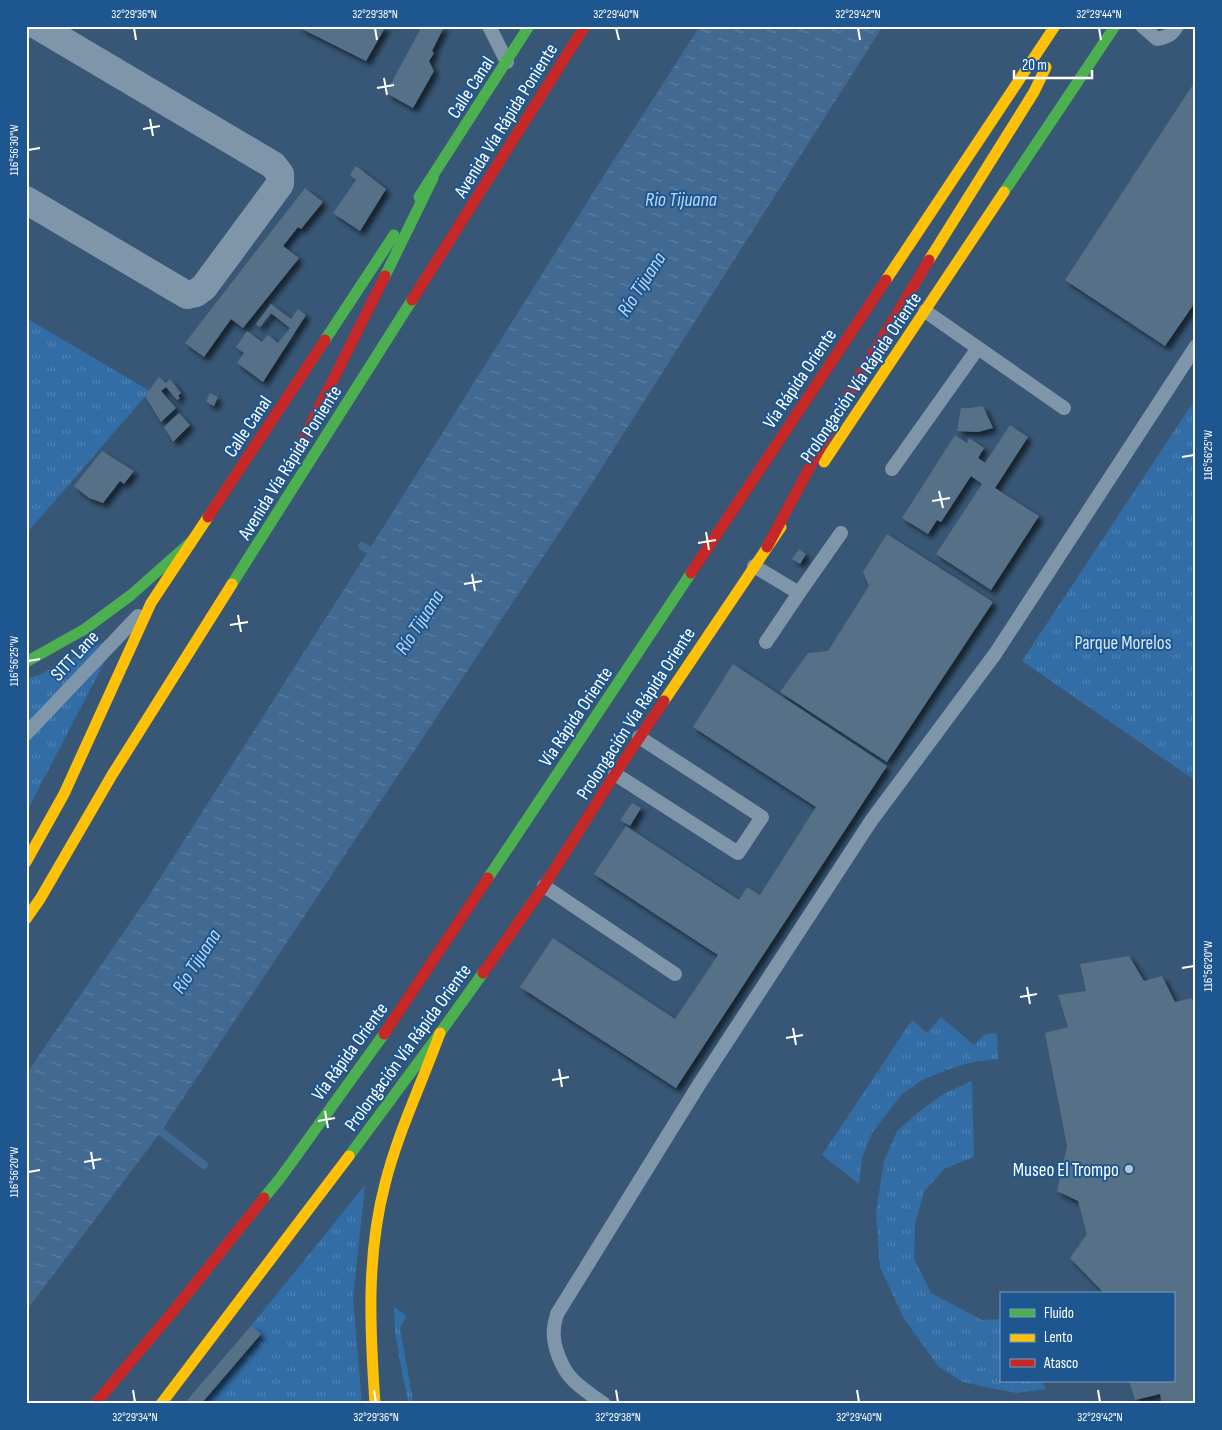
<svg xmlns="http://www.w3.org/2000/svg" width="1222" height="1430" font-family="'Sofia Sans Condensed',sans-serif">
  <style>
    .grass { fill: url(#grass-tufts) }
    .water { fill: url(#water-ripples) }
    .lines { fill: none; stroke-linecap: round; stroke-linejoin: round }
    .stream { stroke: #416991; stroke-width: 8 }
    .building { fill: #566f87; filter: url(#shadow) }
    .lane { stroke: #7f95a9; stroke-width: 14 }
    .street { stroke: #7f95a9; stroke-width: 28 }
    .fast { stroke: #4caf50; stroke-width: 11 }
    .slow { stroke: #ffc107; stroke-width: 11 }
    .jam { stroke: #c62828; stroke-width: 11 }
    .ticks { fill: none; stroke: #fff; stroke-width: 2 }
    .poi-dot { fill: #b9c4cf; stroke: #1e5690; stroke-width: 2 }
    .labels { text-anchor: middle; stroke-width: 4; stroke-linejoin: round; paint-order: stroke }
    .street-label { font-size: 19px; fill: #fff; stroke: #1e5690 }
    .park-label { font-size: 19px; fill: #d3e7fa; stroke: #1e5690 }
    .poi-label { font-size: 19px; fill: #fff; stroke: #1e5690; text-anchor: end }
    .water-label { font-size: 20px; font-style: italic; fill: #bad8f4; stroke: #1e5690 }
    .neatline { fill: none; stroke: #fff; stroke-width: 2 }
    .ticks-label { font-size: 12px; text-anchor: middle; fill: #fff }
  </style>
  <defs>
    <pattern id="grass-tufts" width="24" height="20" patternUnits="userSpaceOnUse" patternTransform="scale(1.25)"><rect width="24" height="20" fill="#326da6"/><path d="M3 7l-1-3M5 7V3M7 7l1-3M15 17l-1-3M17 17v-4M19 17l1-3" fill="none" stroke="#5183b3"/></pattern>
    <pattern id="water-ripples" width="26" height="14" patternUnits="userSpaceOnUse" patternTransform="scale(1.25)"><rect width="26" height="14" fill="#416991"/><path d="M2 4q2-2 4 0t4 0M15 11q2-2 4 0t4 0" fill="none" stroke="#5e80a2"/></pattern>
    <filter id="shadow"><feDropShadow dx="4.5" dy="4.5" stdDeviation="2.5" flood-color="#0009"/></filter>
  </defs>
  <rect width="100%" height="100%" fill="#385776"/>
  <!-- grass -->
  <g class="grass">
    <path d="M26,318L150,391L26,534Z"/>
    <path d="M1196,398V781L1022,661Z"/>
    <path d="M119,634L26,813V679L39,675Z"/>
    <path d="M941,1017L974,1045C983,1037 984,1031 997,1034L998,1059L973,1062L949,1069L924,1079L902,1094L872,1133L862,1158L859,1184L822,1155L912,1020L927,1033Z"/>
    <path d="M972,1081L974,1157L944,1169L924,1192L915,1224L914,1258L931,1293L982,1320L1001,1319V1381H1042L1046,1389L1017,1393L990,1388L963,1382L939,1367L904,1319L880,1267L876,1212L884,1161L897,1131L921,1110L945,1093Z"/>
    <path d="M365,1185L353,1299L362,1404H184L251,1326Z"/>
    <path d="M394,1307L407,1316L400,1328L413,1401L416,1404H409L403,1378L395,1331Z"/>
  </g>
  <!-- water -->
  <path class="water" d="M700,26H883L587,491L160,1133L26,1311V1074L150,894L369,550L601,180Z"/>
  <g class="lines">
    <!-- stream -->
    <g class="stream">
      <path d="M362,546L377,555"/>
      <path d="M154,1126L204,1165"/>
    </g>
  </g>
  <!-- building -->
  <g class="building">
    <path d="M296,26H386L366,61Z"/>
    <path d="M422,26L444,27L432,51L434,53L429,61L434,71L413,108L386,93Z"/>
    <path d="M1196,80V301L1165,346L1065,280Z"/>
    <path d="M356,166L386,189L360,231L333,213L356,180L350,175Z"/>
    <path d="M305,188L323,202L301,229L298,227L283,246L299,258L243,328L231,319L204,357L185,343Z"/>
    <path d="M271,304L291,319L298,309L306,315L263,382L237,363L244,353L236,347L247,331L262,342L268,335L278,343L290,328L271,313L260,327L256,324Z"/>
    <path d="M159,377L166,383L170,379L181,393L178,396L180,398L177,400L166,387L161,391L176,408L161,422L145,396Z"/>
    <path d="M210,393L218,397L214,406L206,402Z"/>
    <path d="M983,406L993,428L978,432L957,431L961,408H970Z"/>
    <path d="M179,413L190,425L173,442L164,427Z"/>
    <path d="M1010,425L1028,437L995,488L1039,516L991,590L936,554L982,484L971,476L941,522L937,520L928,534L902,518L955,435L967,443L969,438L984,448L978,458L985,463Z"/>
    <path d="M102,451L134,471L124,484L120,481L103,503L89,498L74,486Z"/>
    <path d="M887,534L993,602L887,762L780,692L808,653L828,651L869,586L863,572Z"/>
    <path d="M799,549L806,554L800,564L792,559Z"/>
    <path d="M733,664L887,766L676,1088L520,987L553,938L675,1019L718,955L594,874L626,826L739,900L747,887L760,895L816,807L693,727Z"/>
    <path d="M632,803L641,808L630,826L620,820Z"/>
    <path d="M1129,956L1144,981L1162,976L1175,1002L1192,998L1196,1010V1404H1162L1160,1394L1135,1400L1129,1381H1173V1294H1103L1102,1291L1070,1258L1087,1234L1078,1201L1057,1191L1067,1146L1045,1033L1068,1027L1058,995L1086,991L1080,964Z"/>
    <path d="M251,1326L261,1334L201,1404H184Z"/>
  </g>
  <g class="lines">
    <!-- lane -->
    <g class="lane">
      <path d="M489,26L507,62"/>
      <path d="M1142,26L1157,39C1167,37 1172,35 1177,26"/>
      <path d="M925,311L1064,408"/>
      <path d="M892,469L978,348"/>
      <path d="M754,566L799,593"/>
      <path d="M766,642L799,593L841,533"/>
      <path d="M26,734L138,616"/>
      <path d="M615,774L738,853L762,817L639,737"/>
      <path d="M544,886L675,974"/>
      <path d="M604,1404C593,1396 582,1389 573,1380C562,1369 552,1345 554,1329C554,1324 556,1319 557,1314L700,1083L871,821L995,654L1196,346"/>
    </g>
    <!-- street -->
    <path class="street" d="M26,200L187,295L196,293L204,287L280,184V174L273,165L38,26"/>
    <!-- fast -->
    <g class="fast">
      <path d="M1004,192L1115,26"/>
      <path d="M419,197L529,26"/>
      <path d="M385,276L433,178"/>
      <path d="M325,340L394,235"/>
      <path d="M232,584L412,300"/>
      <path d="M26,662L85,629L131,595L192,541"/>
      <path d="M488,878L691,573"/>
      <path d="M349,1156L440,1033L483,973"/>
      <path d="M264,1198L281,1177L384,1034"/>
    </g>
    <!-- slow -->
    <g class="slow">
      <path d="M929,260L1034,92L1046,67"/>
      <path d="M886,280L1055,26"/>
      <path d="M824,462L1004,192"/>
      <path d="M664,701L781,527"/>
      <path d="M26,862L64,794L151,603L208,517"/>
      <path d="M26,919L40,899L112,775L232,584"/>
      <path d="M161,1404L349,1156"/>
      <path d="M375,1404C370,1330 366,1256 385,1184C398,1132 422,1083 440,1033"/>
    </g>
    <!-- jam -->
    <g class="jam">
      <path d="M412,300L585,26"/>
      <path d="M296,454L385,276"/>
      <path d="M208,517L325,340"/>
      <path d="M767,547L850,392L929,260"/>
      <path d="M691,573L886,280"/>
      <path d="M483,973L544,886L615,774L664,701"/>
      <path d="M384,1034L488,878"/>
      <path d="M95,1404L175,1309L264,1198"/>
    </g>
  </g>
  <!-- ticks -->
  <path class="ticks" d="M134,28L136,40M375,28L377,40M616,28L619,40M858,28L860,40M1099,28L1101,40M384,78L387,95M377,88L394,85M150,119L153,136M143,129L160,126M28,150L40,148M1182,457L1194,455M939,491L943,508M932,501L950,498M706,532L709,550M698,543L716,540M472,574L475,591M464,584L482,581M238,615L241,632M230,625L248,622M28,661L40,659M1182,968L1194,966M1027,987L1030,1004M1020,997L1037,994M793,1028L796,1045M786,1038L803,1035M559,1069L562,1087M552,1080L569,1077M325,1111L328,1128M318,1121L335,1118M91,1152L94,1169M84,1162L101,1159M28,1172L40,1170M133,1390L135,1402M374,1390L376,1402M616,1390L618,1402M857,1390L859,1402M1098,1390L1100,1402"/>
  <!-- markers -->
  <circle class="poi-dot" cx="1129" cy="1169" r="5"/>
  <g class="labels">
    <!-- street labels -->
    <g class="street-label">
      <text transform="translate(470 87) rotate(-57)" y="7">Calle Canal</text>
      <text transform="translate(505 120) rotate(-58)" y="7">Avenida Vía Rápida Poniente</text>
      <text transform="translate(860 377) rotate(-56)" y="7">Prolongación Vía Rápida Oriente</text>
      <text transform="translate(799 378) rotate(-56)" y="7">Vía Rápida Oriente</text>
      <text transform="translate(247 426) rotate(-56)" y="7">Calle Canal</text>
      <text transform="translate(289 462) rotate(-58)" y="7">Avenida Vía Rápida Poniente</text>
      <text transform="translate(74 655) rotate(-47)" y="7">SITT Lane</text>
      <text transform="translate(635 713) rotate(-57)" y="7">Prolongación Vía Rápida Oriente</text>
      <text transform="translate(575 716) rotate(-56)" y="7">Vía Rápida Oriente</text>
      <text transform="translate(407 1047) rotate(-54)" y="7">Prolongación Vía Rápida Oriente</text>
      <text transform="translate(349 1051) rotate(-54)" y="7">Vía Rápida Oriente</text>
    </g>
    <!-- park labels -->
    <g class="park-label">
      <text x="1123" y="649">Parque Morelos</text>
    </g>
    <!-- poi labels -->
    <g class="poi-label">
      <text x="1119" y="1176">Museo El Trompo</text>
    </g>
    <!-- water labels -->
    <g class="water-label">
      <text x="681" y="206">Rio Tijuana</text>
      <text transform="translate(641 284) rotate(-57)" y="7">Río Tijuana</text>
      <text transform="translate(419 622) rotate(-57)" y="7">Río Tijuana</text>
      <text transform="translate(196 961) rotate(-57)" y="7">Río Tijuana</text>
    </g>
  </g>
  <!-- border -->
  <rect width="1222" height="1430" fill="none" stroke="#1e5690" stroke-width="55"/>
  <!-- legend -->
  <rect x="1000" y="1292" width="175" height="90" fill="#1e5690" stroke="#789abc"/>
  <rect x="1010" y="1309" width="25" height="8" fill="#4caf50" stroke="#789abc"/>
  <text x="1044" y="1318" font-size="15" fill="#ffffff">Fluido</text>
  <rect x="1010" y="1334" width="25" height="8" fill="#ffc107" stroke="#789abc"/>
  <text x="1044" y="1342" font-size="15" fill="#ffffff">Lento</text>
  <rect x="1010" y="1359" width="25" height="8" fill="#c62828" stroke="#789abc"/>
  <text x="1044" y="1368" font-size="15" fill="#ffffff">Atasco</text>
  <!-- scale -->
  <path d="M1014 70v8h78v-8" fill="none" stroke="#ffffff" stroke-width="2.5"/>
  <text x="1022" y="70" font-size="15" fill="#ffffff" stroke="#1e5690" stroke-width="4" paint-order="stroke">20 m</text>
  <rect x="28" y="28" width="1166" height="1374" class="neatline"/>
  <g class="ticks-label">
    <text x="134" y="18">32°29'36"N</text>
    <text x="375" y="18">32°29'38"N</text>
    <text x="616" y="18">32°29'40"N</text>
    <text x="858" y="18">32°29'42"N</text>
    <text x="1099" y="18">32°29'44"N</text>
    <text transform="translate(14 150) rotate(-90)" y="4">116°56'30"W</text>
    <text transform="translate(1208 455) rotate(-90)" y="4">116°56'25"W</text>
    <text transform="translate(14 661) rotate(-90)" y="4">116°56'25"W</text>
    <text transform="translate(1208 966) rotate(-90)" y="4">116°56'20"W</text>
    <text transform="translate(14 1172) rotate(-90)" y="4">116°56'20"W</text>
    <text x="135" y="1421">32°29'34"N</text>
    <text x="376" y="1421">32°29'36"N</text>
    <text x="618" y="1421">32°29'38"N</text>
    <text x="859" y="1421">32°29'40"N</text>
    <text x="1100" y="1421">32°29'42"N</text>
  </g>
</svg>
